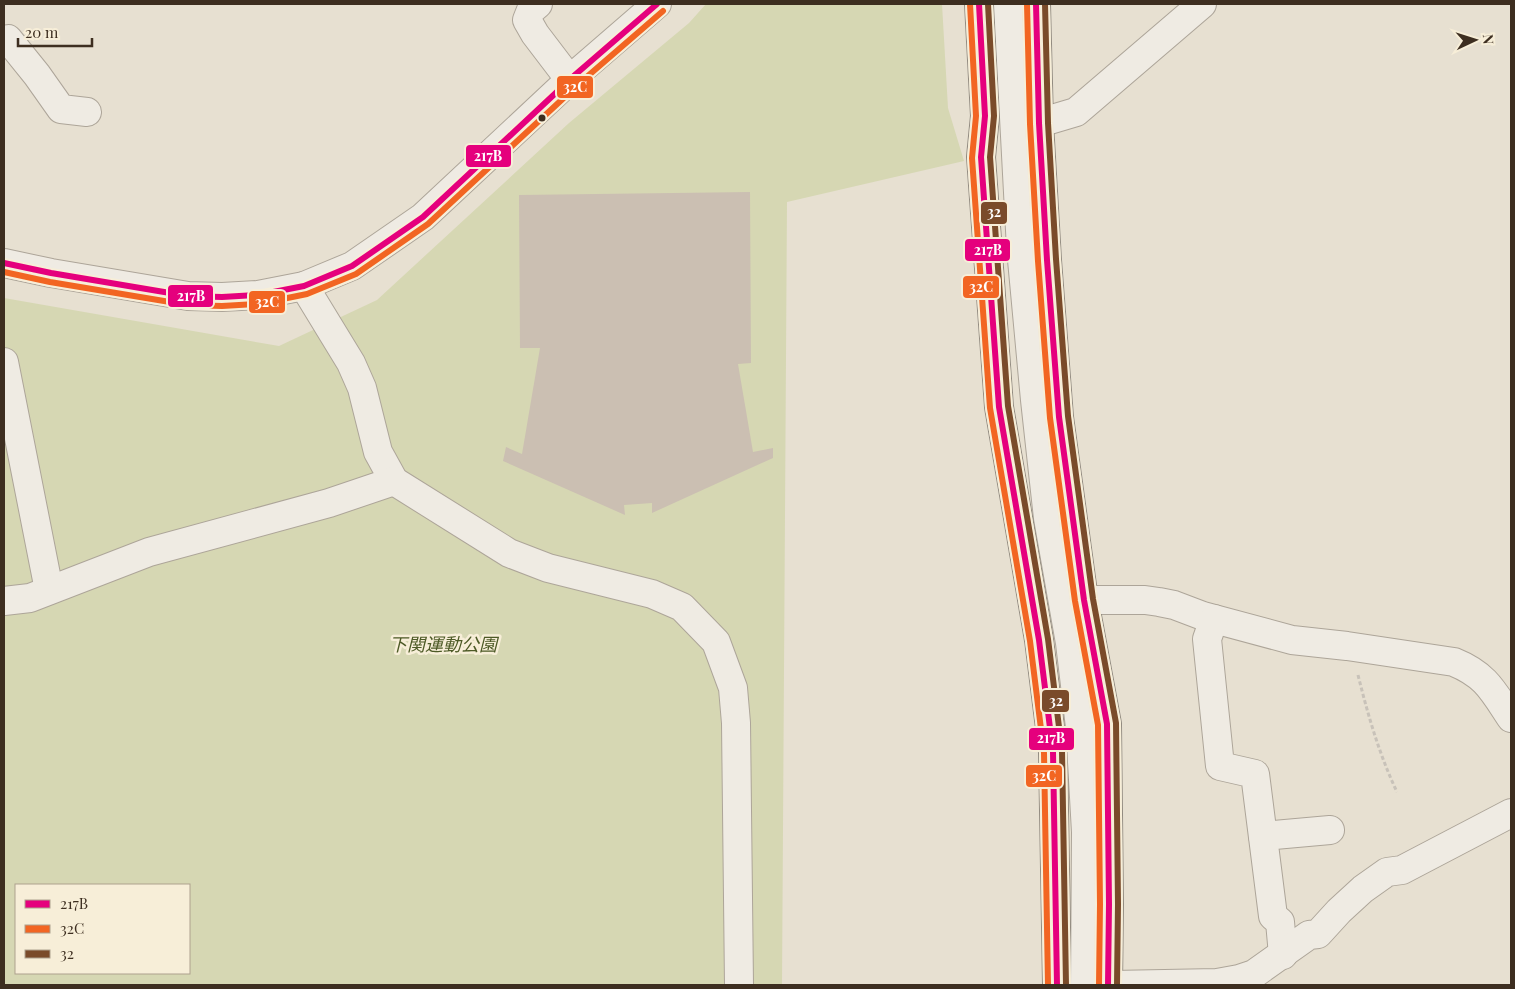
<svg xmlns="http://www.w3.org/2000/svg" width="1515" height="989" font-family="'Playfair Display','Noto Sans JP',serif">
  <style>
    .green { fill: #d6d7b3; fill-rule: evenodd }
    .building { fill: #cbbfb2 }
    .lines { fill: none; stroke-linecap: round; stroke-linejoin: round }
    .minor-casing { stroke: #ada599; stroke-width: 30 }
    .major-casing { stroke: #928b80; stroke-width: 30 }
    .path { stroke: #c8c2b9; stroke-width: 3; stroke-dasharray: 4 2.5; stroke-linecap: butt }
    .minor { stroke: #efebe3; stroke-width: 28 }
    .major { stroke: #e6e1d4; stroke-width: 28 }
    .bus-1-casing { stroke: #f7eed8; stroke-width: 10 }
    .bus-2-casing { stroke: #f7eed8; stroke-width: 10 }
    .bus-3-casing { stroke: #f7eed8; stroke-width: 10 }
    .bus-1 { stroke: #e5007d; stroke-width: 6 }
    .bus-2 { stroke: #f26522; stroke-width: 6 }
    .bus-3 { stroke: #7a4b2a; stroke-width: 6 }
    .bus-dot { fill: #3d2e20; stroke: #f7eed8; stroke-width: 2 }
    .labels { text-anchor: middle; stroke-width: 5; stroke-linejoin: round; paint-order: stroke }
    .park-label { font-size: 18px; font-style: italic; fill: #4d5a26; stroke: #f7eed8 }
    .line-badge { stroke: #f7eed8; stroke-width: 2 }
    .badge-label { font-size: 14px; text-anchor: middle; font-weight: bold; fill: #fff }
  </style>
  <rect width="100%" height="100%" fill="#e7e0d1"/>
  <!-- green -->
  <path class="green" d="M706,4H942L948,108L964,161L787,202L782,985H4V298L279,346L377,300L569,123L689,23ZM16,885H189V973H16Z"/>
  <!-- building -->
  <path class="building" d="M750,192L751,363L738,364L753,452L773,448V458L652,513V503L624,505L625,515L503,461L506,447L522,454L540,348H520L519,195Z"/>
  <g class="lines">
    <!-- minor casing -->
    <g class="minor-casing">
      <g id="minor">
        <path d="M538,4L531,10L527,20L535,34L570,80"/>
        <path d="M1008,4L1021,249L1035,400L1048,518L1070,643L1080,727L1086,832L1085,985"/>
        <path d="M4,40L8,39L37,75L61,109L87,112"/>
        <path d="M1039,123L1076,112L1202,4"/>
        <path d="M4,263L51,273L188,296L222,297L258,295L304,286L352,266L423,217L576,74L657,4"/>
        <path d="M304,286L351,363L362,388L378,452L394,481L509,553L548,568L652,594L682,607L716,642L733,688L736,723L739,985"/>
        <path d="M4,362L49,590"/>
        <path d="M1084,600H1145L1159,602L1174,605L1203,616L1292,640L1347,646L1454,662C1486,675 1493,691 1511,718"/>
        <path d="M4,601L30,598L149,552L329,503L394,481"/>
        <path d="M1214,619L1207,639L1220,766L1255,774L1273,916L1280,922L1283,955"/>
        <path d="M1263,836L1330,830"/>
        <path d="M1112,985L1217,983L1239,979L1254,974L1309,935L1318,934L1339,911L1363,889L1387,872L1402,870L1511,813"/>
      </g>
    </g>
    <!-- major casing -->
    <g class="major-casing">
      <g id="major">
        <path d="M979,4L985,116L981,157L999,407L1039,640L1053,752L1057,985"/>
        <path d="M1036,4L1039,123L1047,260L1059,417L1084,600L1107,724L1109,904L1108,985"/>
      </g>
    </g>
    <!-- path -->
    <path class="path" d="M1358,675C1368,715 1379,754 1397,792"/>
    <!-- minor -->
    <use href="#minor" class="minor"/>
    <!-- major -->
    <use href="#major" class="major"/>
    <!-- bus-1 casing -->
    <g class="bus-1-casing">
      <g id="bus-1">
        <path d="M979,4L985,116L981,157L999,407L1039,640L1053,752L1057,985"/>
        <path d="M1036,4L1039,123L1047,260L1059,417L1084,600L1107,724L1109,904L1108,985"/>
        <path d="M4,263L51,273L188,296L222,297L258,295L304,286L352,266L423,217L576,74L657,4"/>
      </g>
    </g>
    <!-- bus-2 casing -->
    <g class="bus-2-casing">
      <g id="bus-2">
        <path d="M970,4L976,116L972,158L990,408L1030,641L1044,753L1048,985"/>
        <path d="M1027,4L1030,124L1038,261L1050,418L1075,601L1098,725L1100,904L1099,985"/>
        <path d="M4,272L50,282L188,305L222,306L258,304L307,294L356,274L428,224L582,81L663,11"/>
      </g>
    </g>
    <!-- bus-3 casing -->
    <g class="bus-3-casing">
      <g id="bus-3">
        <path d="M988,4L994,116L990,157L1008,406L1048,639L1062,751L1066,985"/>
        <path d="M1045,4L1048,123L1056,259L1068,416L1093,599L1116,723L1118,904L1117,985"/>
      </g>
    </g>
    <!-- bus-1 -->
    <use href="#bus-1" class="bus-1"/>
    <!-- bus-2 -->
    <use href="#bus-2" class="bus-2"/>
    <!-- bus-3 -->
    <use href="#bus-3" class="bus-3"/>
  </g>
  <!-- markers -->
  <circle class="bus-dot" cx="542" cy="118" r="4.5"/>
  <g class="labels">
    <!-- park labels -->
    <g class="park-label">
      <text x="443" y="651">下関運動公園</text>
    </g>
  </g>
  <g class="line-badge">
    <rect x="556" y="75" width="38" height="24" rx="5" fill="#f26522"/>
    <rect x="465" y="144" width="47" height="24" rx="5" fill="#e5007d"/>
    <rect x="980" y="201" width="28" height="24" rx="5" fill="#7a4b2a"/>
    <rect x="964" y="238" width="47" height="24" rx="5" fill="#e5007d"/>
    <rect x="962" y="275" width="38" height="24" rx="5" fill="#f26522"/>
    <rect x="167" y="284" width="47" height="24" rx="5" fill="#e5007d"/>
    <rect x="248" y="290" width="38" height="24" rx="5" fill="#f26522"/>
    <rect x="1041" y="689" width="29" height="24" rx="5" fill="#7a4b2a"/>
    <rect x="1028" y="727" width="47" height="24" rx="5" fill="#e5007d"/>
    <rect x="1025" y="764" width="38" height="24" rx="5" fill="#f26522"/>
  </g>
  <g class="badge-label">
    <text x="575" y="92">32C</text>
    <text x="488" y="161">217B</text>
    <text x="994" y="217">32</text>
    <text x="988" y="255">217B</text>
    <text x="981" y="292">32C</text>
    <text x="191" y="301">217B</text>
    <text x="267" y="307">32C</text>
    <text x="1056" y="706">32</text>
    <text x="1051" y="743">217B</text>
    <text x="1044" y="781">32C</text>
  </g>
  <!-- border -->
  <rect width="1515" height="989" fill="none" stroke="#3d2e20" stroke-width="10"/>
  <!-- legend -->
  <rect x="15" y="884" width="175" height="90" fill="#f7eed8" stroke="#ada18e"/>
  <rect x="25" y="900" width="25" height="8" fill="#e5007d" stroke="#ada18e"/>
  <text x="60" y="909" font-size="15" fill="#3d2e20">217B</text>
  <rect x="25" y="925" width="25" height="8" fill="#f26522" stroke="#ada18e"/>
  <text x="60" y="934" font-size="15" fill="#3d2e20">32C</text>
  <rect x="25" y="950" width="25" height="8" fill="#7a4b2a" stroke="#ada18e"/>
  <text x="60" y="959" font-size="15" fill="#3d2e20">32</text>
  <!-- north arrow -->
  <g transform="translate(1475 40) rotate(86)" stroke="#f7eed8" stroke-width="4" paint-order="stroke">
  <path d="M0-4L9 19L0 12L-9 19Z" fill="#3d2e20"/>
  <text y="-8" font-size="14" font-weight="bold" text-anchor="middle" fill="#3d2e20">N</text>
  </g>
  <!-- scale -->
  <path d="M18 38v8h74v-8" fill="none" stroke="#3d2e20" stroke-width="2.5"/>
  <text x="25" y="38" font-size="15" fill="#3d2e20" stroke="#f7eed8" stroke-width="4" paint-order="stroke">20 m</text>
</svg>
